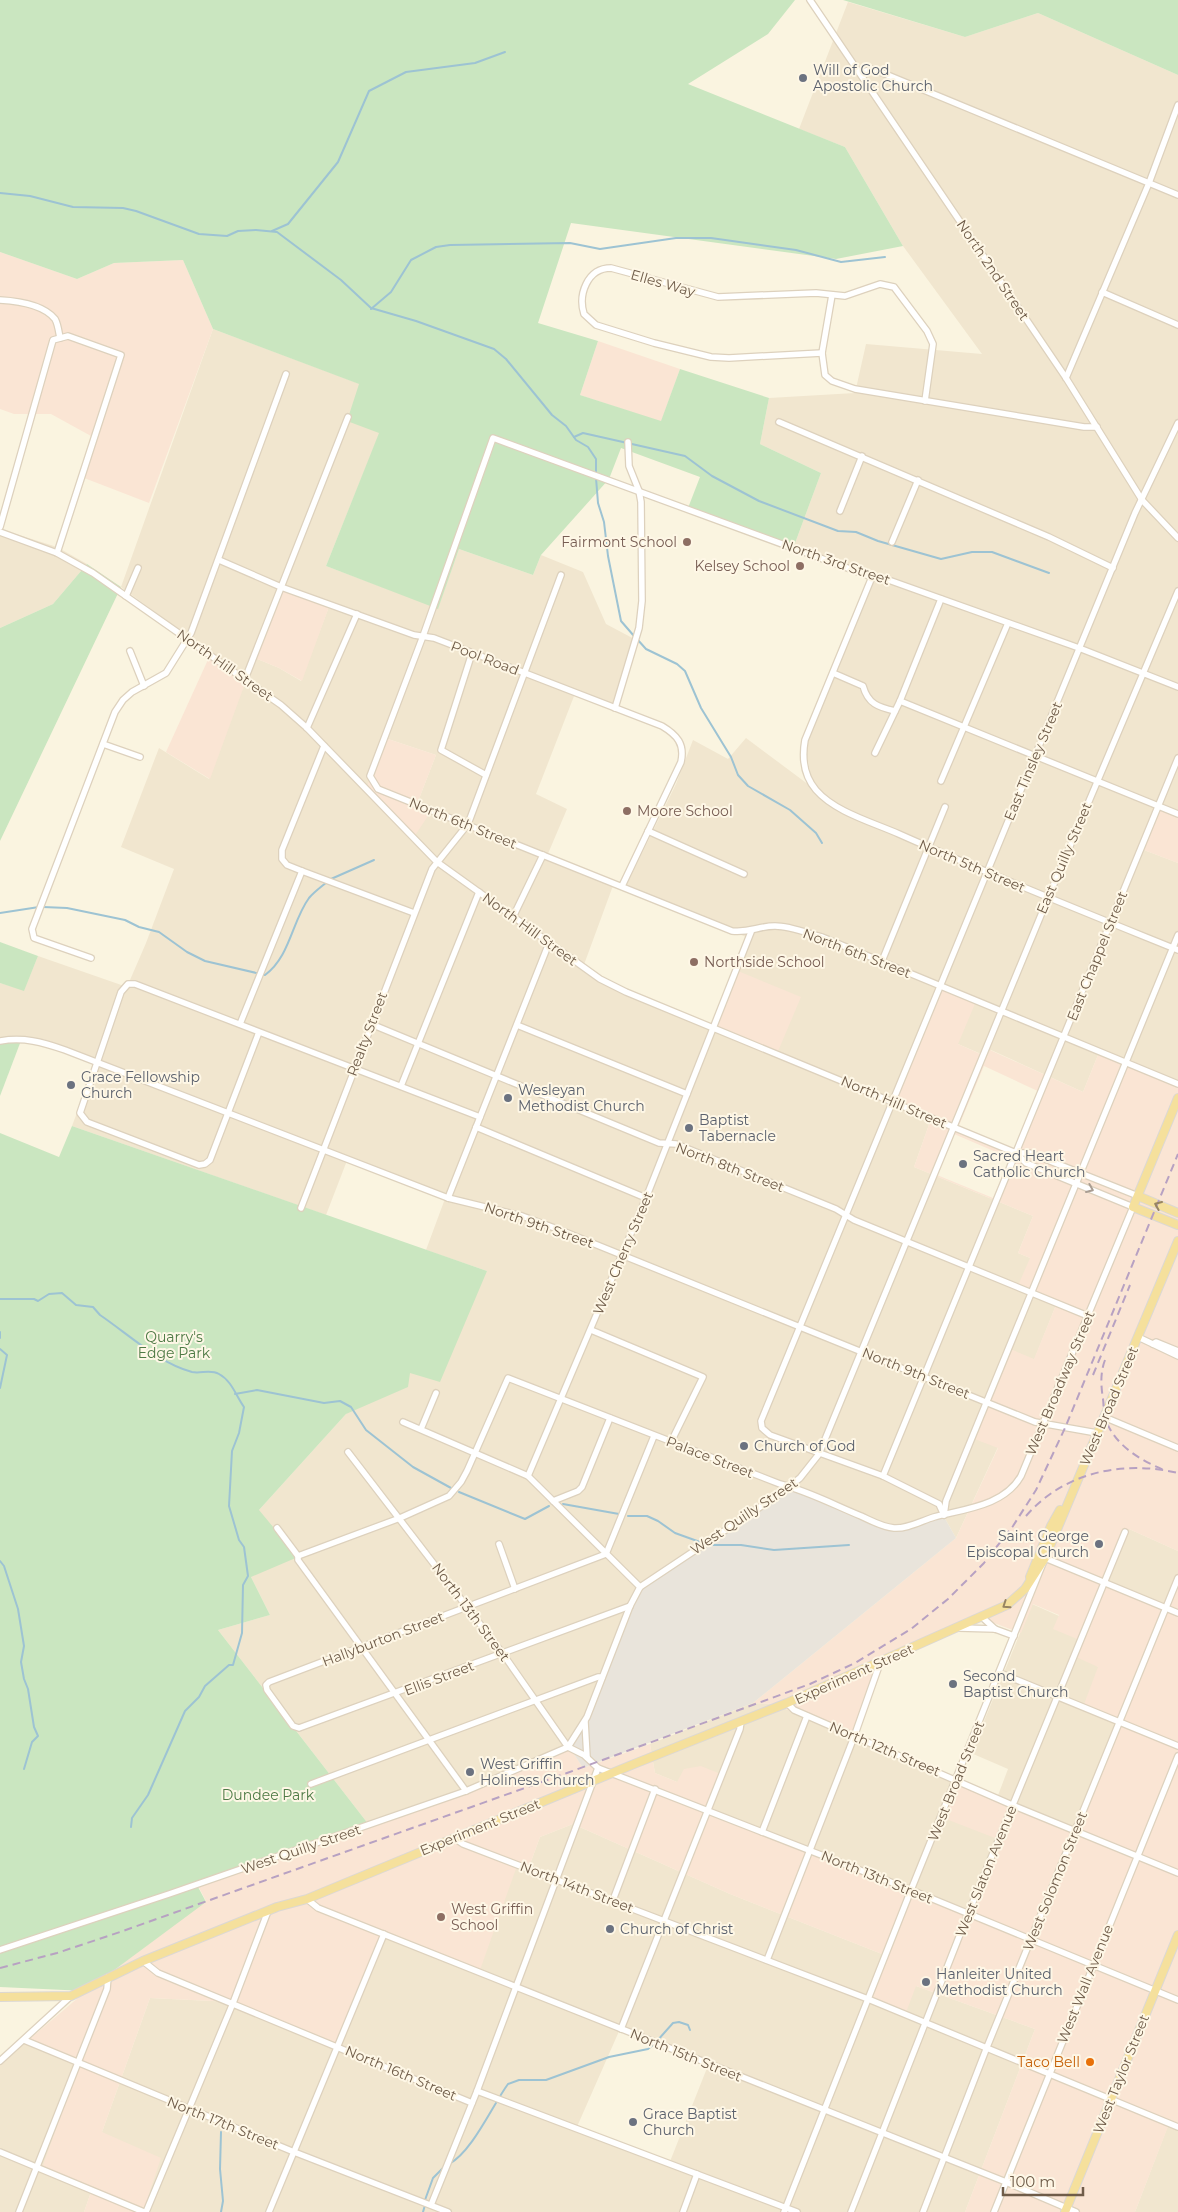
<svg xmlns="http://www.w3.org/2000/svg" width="1178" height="2212" font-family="Montserrat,sans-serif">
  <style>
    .residential { fill: #f1e6cf; fill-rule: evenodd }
    .commercial { fill: #fae5d4; fill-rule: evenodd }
    .industrial { fill: #e9e4db }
    .green { fill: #cae6c0 }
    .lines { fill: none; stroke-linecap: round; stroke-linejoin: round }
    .stream { stroke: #9dc3d3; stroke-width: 2 }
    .minor-casing { stroke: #ddd1bd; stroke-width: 8 }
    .major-casing { stroke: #dcd8d3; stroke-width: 10 }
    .minor { stroke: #fff; stroke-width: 5.5 }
    .major { stroke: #f5e09c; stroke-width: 8 }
    .rail { stroke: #b7a1c2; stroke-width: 2; stroke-dasharray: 8 5; stroke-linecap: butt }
    .oneway { stroke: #a99d92 }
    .oneway2 { stroke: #978462 }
    .worship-dot { fill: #6b7280; stroke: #fef7e6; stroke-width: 2 }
    .education-dot { fill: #8d6e63; stroke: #fef7e6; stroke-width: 2 }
    .food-dot { fill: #e8710a; stroke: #fef7e6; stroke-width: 2 }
    .labels { text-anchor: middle; stroke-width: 4; stroke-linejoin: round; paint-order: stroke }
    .worship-label { font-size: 14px; fill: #5b616d; stroke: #fef7e6; text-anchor: start }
    .street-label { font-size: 14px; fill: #6f5c49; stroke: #fef7e6 }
    .education-label { font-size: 14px; fill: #785e54; stroke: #fef7e6; text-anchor: start }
    .park-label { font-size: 14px; fill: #4e7a45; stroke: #fef7e6 }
    .food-label { font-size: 14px; fill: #c56008; stroke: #fef7e6; text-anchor: end }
  </style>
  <rect width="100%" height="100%" fill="#faf4e0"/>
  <!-- residential -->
  <g class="residential">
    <path d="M848,2L965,37L1038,13L1178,75V813L1144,850L1178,863V1083L1100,1050L1083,1092L991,1050L988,1057L958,1044L942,984L932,1116L914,1167L1033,1216L1018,1253L1030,1258L1056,1305L1034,1360L1008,1349L973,1438L998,1447L956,1538L943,1515L584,1719L570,1748L442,1803L369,1825L218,1630L270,1615L251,1577L259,1510L346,1414L487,1271L426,1250L446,1196L348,1158L326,1215L72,1126L97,1059L43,1039H0V983L24,990L38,956L127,987L146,943L174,869L121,847L159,748L209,779L211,653L121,587L213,329L360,384L380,432L326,566L438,608L459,549L533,575L541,555L583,572L606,624L638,641L617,707L576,691L536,794L567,809L547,856L614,883L582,970L623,993L714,1032L751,939L625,888L676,784L693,740L728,759L746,738L813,788L805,744L875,576L794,546L821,473L760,444L769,398L855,393L866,344L982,354L903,246L845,147L799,129ZM330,604L301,681L279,668L255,658ZM385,738L436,755L417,804Z"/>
    <path d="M0,529L57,547L87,564L53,604L0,628Z"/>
    <path d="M1129,1529L1178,1551V1584L1168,1611L1105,1584Z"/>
    <path d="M1032,1604L1059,1616L1082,1641L1098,1667L1121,1721L1078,1831L997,1798L1008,1769L971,1753Z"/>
    <path d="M753,1703L774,1704L957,1781L1000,1839L969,1915L710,1810L677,1782L655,1773L650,1744Z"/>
    <path d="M573,1824L730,1894L887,1956L916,1986L1035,2029L965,2212H151L144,2209L102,2132L150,1998L233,2002L341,2046L386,1931L518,1862L529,1867L540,1837ZM620,2029L709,2063L669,2164L576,2129Z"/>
    <path d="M25,2043L80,2063L92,2189L84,2212H0V2065Z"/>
    <path d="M1169,2123L1178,2127V2212H1135Z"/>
  </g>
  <!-- commercial -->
  <g class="commercial">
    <path d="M0,252L77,279L114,263L183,260L213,329L149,503L79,476L91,436L51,414H14L0,409Z"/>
    <path d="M598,341L680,369L661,422L580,395Z"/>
    <path d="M281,586L330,604L302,681L279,668L255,658Z"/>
    <path d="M211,653L247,678L210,779L166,752Z"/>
    <path d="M385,738L436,755L417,804L432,810L414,837L367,786Z"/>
    <path d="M1162,806L1178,813V863L1144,850Z"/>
    <path d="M738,971L801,997L776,1056L714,1032Z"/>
    <path d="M941,984L977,999L958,1044L987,1057L990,1050L1083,1092L1100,1050L1178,1083V1551L1129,1529L1105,1584L1168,1610L1178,1584V2127L1169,2124L1135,2212H965L1035,2029L916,1986L905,2015L869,2001L887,1956L730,1894L573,1824L540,1837L529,1867L518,1863L480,1970L386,1931L341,2046L233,2002L150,1998L102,2132L161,2158L144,2209L151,2212H84L92,2189L42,2168L79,2064L25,2043L86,1991L206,1901L197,1884L441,1803L570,1748L583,1768L650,1744L655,1773L677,1782L684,1769L701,1766L723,1775L710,1810L969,1915L1000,1840L941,1817L957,1781L1078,1831L1121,1722L1083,1707L1098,1667L1076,1657L1082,1641L1053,1629L1059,1615L1033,1604L1021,1633L986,1620L884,1661L854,1738L774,1704L753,1703L956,1538L998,1448L972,1438L1008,1348L1034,1359L1056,1305L1017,1288L1030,1258L1018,1253L1033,1216L914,1167L932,1116L893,1101ZM984,1066L1042,1093L1016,1154L958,1128ZM954,1134L1010,1158L993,1198L937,1175Z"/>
  </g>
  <!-- industrial -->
  <path class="industrial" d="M788,1489L892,1529L943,1515L956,1538L753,1703L583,1768L570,1748L584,1719L640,1588Z"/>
  <!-- green -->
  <g class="green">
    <path d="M0,0H795L768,34L688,84L845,147L903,246L836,259L571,223L538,323L598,341L580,395L661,421L680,369L769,398L760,444L821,473L794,546L688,508L700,477L621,448L609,479L541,555L533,575L459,549L438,609L326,566L379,433L347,421L359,384L213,329L183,260L114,263L77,279L0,252Z"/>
    <path d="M843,0H1178V75L1038,13L965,37Z"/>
    <path d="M87,564L121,587L0,841V628L53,604Z"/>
    <path d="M0,942L38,956L24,991L0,983Z"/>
    <path d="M22,1038L0,1096V1039Z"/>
    <path d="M72,1126L487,1271L440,1382L410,1373L408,1387L346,1414L259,1510L298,1557L251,1577L270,1615L218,1630L369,1825L197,1885L206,1902L86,1991L0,1987V1133L59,1157Z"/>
  </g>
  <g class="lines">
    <!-- stream -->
    <g class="stream">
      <path d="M0,193L30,196L73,207L123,208L136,211L199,234L227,236L238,231L256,230L277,232L341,280L371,308L416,321L494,349L506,359L552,415L566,426L576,440L588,447L596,459V473"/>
      <path d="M272,231L288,224L338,162L369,91L406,72L475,63L505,52"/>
      <path d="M371,309L391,292L411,260L436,247L450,245L570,243L600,249L676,238H711L796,250L841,262L885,257"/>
      <path d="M574,437L583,433L685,456L712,476L759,501L838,531L856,532L878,541L941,559L972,552H992L1049,573"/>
      <path d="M596,478L598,503L604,522L608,556L621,621L634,636"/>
      <path d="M637,639L646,649L677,664L685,671L701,708L731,757L738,775L748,786L790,810L816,833L822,843"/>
      <path d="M331,879L374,860"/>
      <path d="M43,907L67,908L125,920L139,927L159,932L187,952L205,961L265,975C290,957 292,921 309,898C314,892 321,887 327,882"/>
      <path d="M0,913L39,907"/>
      <path d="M0,1299H34L38,1301L49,1294L62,1293L76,1305L93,1307L100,1315C128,1334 160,1364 192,1372C201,1374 210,1369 219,1374C232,1381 236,1396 244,1407L239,1433L232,1451L229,1506L239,1540L244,1547L248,1576L243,1585L242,1633L233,1665H229L205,1686L199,1697L185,1711L148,1795L132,1818L131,1827"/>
      <path d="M0,1332V1338"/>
      <path d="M0,1349L7,1355L0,1388"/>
      <path d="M235,1394L257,1390L324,1403L340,1401L351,1407L366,1430L413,1467L451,1488"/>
      <path d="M459,1492L525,1519L549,1506"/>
      <path d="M563,1504L619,1514"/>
      <path d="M628,1516H647L658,1521L675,1533L700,1542"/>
      <path d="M710,1545H741L774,1550L849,1545"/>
      <path d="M0,1561L4,1566L18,1609L24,1646L21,1662L24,1679L28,1689L34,1727L38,1736L32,1742L24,1769"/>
      <path d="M657,2041L673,2023L679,2022L688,2025L690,2030"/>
      <path d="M449,2164C472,2152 492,2106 508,2084L519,2080H546L609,2057L648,2049L654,2044"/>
      <path d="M425,2200L433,2178L445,2166"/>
      <path d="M221,2212L223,2201L220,2169L221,2132"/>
      <path d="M423,2212L425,2205"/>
    </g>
    <!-- minor casing -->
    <g class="minor-casing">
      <g id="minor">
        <path d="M810,0L1066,378L1142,500L1178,538"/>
        <path d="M860,73L873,69L1178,195"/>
        <path d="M1102,292L1178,325"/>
        <path d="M832,295L822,353L825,375L832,381L855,389L1084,427H1097"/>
        <path d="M0,300C17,301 43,304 55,319C58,324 59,333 60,338"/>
        <path d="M822,353L729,358L711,357L654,343L596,325L584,314C578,295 587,268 611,268L718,297L816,293L845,296L880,284L894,287L927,331L933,344L925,401"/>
        <path d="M1066,378L1149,183L1178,105"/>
        <path d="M779,422L1049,537L1113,568"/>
        <path d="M840,511L862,456"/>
        <path d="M0,527L53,340L68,336L121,355L57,553"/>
        <path d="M0,532L57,553L93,573L281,705L307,728L437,862L600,979L626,992L1016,1153H1030L1138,1196"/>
        <path d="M892,542L918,480"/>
        <path d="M219,560L281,587L414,635L434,638L662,726C677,735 685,744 681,762L622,886"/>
        <path d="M872,577L805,740C802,757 804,776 816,790C835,812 872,822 899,834C991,875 1084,912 1178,950"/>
        <path d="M126,596L138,568"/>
        <path d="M130,651L144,686"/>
        <path d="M472,653L441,750L486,775"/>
        <path d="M833,673L863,686C868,704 878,707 895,711"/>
        <path d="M245,679L348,417"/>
        <path d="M1178,687L1079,648L883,578L872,577L493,438L423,636L370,776L378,789L732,931C750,933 758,926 775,926C790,926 807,933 822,937L1178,1084"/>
        <path d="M900,701L1178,814"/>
        <path d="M615,708L639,628L642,601L641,502L639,491L629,466L628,442"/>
        <path d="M307,728L357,614"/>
        <path d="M103,744L140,757"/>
        <path d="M324,746L282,850V859L287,865L302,871L414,913"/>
        <path d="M875,753L900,701L941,599"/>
        <path d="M941,781L1008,623"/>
        <path d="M648,831L744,874"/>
        <path d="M513,917L543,855"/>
        <path d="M91,958L34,938L32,929L115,712L123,700L132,692L166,673L191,633L286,374"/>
        <path d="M882,961L945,807"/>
        <path d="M240,1024L302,871"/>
        <path d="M371,1024L659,1143L676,1144L836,1209L854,1220L1088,1316"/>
        <path d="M517,1025L687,1094"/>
        <path d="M259,1032L210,1160L205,1164L199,1165L87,1122L80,1113L121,992L128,984H135L480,1117"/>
        <path d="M0,1041C24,1037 42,1042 65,1050L448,1198L522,1216L560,1230L1035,1422L1097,1433"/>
        <path d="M401,1086L479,892"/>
        <path d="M476,1127L646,1198"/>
        <path d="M448,1198L549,943"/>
        <path d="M301,1208L432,869L468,824L561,575"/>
        <path d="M591,1330L703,1377L671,1442"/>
        <path d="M1138,1337L1178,1356"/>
        <path d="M1153,1344L1156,1342L1178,1351"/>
        <path d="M1104,1417L1178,1448"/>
        <path d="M403,1422L528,1476L640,1587"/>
        <path d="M421,1429L436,1393"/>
        <path d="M348,1452L503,1654L568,1747L584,1755L598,1768L911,1890L1178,2000"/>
        <path d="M528,1476L646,1198L751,932"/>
        <path d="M883,1476L1178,758"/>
        <path d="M553,1501L578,1491L582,1487L610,1418"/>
        <path d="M944,1515L939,1504L883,1476L770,1435L762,1428L761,1421L1135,513L1178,423"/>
        <path d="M944,1515L946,1501L1178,935"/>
        <path d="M277,1528L298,1556V1560L466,1791"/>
        <path d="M499,1544L515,1589"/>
        <path d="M298,1556L400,1518L449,1496L461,1482L467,1471L508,1378L780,1484C808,1491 834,1505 861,1516C872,1521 882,1527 894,1528C907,1529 921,1521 934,1517C964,1509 1004,1506 1021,1476L1133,1207L1026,1163L1016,1153"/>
        <path d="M630,1606L299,1728L293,1726L267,1690L266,1685L269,1682L606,1554L654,1436"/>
        <path d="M983,1618L995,1629"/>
        <path d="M959,1628L995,1629L1014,1636"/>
        <path d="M1000,1673L1178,1746"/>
        <path d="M787,1703L794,1710L1012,1805L1178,1873"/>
        <path d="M585,1722L587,1757"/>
        <path d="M311,1784L598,1677H602"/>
        <path d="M762,1832L807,1716"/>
        <path d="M454,1838L463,1844L868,1999L1178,2127"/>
        <path d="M307,1899L318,1908L1006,2182L1076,2212"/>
        <path d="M613,1900L655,1789"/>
        <path d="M0,1950L169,1894L466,1791L568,1747L587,1717L630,1606L640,1587L781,1493L800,1478L819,1454L1048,898L1178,591"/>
        <path d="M767,1960L854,1737L880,1663"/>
        <path d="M143,1961L158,1973L472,2103"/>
        <path d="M621,2029L740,1729L741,1721"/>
        <path d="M24,2040L294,2152L448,2212"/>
        <path d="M0,2061L71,1996"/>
        <path d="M477,2091L797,2212"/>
        <path d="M0,2152L144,2212"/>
        <path d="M431,2205L477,2091L598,1768"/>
        <path d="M19,2212L107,1989L108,1977"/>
        <path d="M146,2212L233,2003L268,1911"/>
        <path d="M269,2212L384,1934"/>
        <path d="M683,2212L697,2174"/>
        <path d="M784,2212L911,1890L1045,1558L1178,1613"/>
        <path d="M851,2212L968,1914L1125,1532"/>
        <path d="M923,2212L987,2047L1178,1578"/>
        <path d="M994,2212L1178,1756"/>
      </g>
    </g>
    <!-- major casing -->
    <g class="major-casing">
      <g id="major">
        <path d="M1178,1098L1133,1207L1178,1225"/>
        <path d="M1138,1196L1178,1213"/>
        <path d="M1030,1577L1051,1526L1060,1510"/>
        <path d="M0,1997L71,1996L143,1961L277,1907L307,1899L634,1764L787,1703L1007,1605L1025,1589L1045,1558L1178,1241"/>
        <path d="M1065,2212L1178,1935"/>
      </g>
    </g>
    <!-- minor -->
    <use href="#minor" class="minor"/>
    <!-- major -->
    <use href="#major" class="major"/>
    <!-- rail -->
    <g class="rail">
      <path d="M1105,1360C1100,1373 1101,1386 1103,1399C1104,1405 1103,1413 1105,1418C1114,1445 1140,1460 1164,1470"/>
      <path d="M1093,1375L1130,1285"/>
      <path d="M1026,1516C1064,1472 1123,1460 1178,1473"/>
      <path d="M0,1968L57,1953L120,1932L567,1773L810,1684L855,1663L911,1629L948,1599L984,1563L1013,1526L1036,1490L1065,1428L1178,1154"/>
    </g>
  </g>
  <!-- one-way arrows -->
  <defs><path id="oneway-chevron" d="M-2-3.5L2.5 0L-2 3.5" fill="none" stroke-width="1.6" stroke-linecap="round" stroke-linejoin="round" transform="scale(1.25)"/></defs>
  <use class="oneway" href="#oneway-chevron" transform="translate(1090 1189) rotate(23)"/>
  <g class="oneway2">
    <use href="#oneway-chevron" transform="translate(1158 1205) rotate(-157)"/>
    <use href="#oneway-chevron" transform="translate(1006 1605) rotate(146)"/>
  </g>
  <!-- markers -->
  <g class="worship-dot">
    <circle cx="803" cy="78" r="5"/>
    <circle cx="71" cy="1085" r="5"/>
    <circle cx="508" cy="1098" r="5"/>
    <circle cx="689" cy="1128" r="5"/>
    <circle cx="963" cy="1164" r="5"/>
    <circle cx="744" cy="1446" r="5"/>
    <circle cx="1099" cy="1544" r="5"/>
    <circle cx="953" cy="1684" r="5"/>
    <circle cx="470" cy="1772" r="5"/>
    <circle cx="610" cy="1929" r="5"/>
    <circle cx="926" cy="1982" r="5"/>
    <circle cx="633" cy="2122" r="5"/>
  </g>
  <g class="education-dot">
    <circle cx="687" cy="542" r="5"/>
    <circle cx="800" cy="566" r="5"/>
    <circle cx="627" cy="811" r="5"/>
    <circle cx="694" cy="962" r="5"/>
    <circle cx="441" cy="1917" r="5"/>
  </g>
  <circle class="food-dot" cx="1090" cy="2062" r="5"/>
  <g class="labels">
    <!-- worship labels -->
    <g class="worship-label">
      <text x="813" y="75">Will of God<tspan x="813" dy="16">Apostolic Church</tspan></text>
      <text x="81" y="1082">Grace Fellowship<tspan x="81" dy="16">Church</tspan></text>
      <text x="518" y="1095">Wesleyan<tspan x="518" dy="16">Methodist Church</tspan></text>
      <text x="699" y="1125">Baptist<tspan x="699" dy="16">Tabernacle</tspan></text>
      <text x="973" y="1161">Sacred Heart<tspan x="973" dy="16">Catholic Church</tspan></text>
      <text x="754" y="1451">Church of God</text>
      <text x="1089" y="1541" text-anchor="end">Saint George<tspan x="1089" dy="16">Episcopal Church</tspan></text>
      <text x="963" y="1681">Second<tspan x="963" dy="16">Baptist Church</tspan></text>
      <text x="480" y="1769">West Griffin<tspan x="480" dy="16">Holiness Church</tspan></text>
      <text x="620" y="1934">Church of Christ</text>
      <text x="936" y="1979">Hanleiter United<tspan x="936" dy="16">Methodist Church</tspan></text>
      <text x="643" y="2119">Grace Baptist<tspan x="643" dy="16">Church</tspan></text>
    </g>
    <!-- street labels -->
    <g class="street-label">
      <text transform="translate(993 270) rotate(56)" y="5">North 2nd Street</text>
      <text transform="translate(663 283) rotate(16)" y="5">Elles Way</text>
      <text transform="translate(836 562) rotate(19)" y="5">North 3rd Street</text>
      <text transform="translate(485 658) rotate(21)" y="5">Pool Road</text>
      <text transform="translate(225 665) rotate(35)" y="5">North Hill Street</text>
      <text transform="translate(1033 761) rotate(-67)" y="5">East Tinsley Street</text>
      <text transform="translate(463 823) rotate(22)" y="5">North 6th Street</text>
      <text transform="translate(1064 858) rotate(-67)" y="5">East Quilly Street</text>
      <text transform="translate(972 866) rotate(23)" y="5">North 5th Street</text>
      <text transform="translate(530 929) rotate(36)" y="5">North Hill Street</text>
      <text transform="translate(857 953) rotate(21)" y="5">North 6th Street</text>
      <text transform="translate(1097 956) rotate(-68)" y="5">East Chappel Street</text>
      <text transform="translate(367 1034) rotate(-69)" y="5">Realty Street</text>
      <text transform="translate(894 1102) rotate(23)" y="5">North Hill Street</text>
      <text transform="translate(730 1167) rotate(21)" y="5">North 8th Street</text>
      <text transform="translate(539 1225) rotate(19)" y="5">North 9th Street</text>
      <text transform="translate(623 1253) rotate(-67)" y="5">West Cherry Street</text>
      <text transform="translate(916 1373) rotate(22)" y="5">North 9th Street</text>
      <text transform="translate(1060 1383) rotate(-67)" y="5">West Broadway Street</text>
      <text transform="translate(1109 1406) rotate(-67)" y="5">West Broad Street</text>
      <text transform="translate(710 1457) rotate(21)" y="5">Palace Street</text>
      <text transform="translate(744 1516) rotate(-34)" y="5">West Quilly Street</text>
      <text transform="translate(471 1612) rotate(53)" y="5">North 13th Street</text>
      <text transform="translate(383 1639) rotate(-21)" y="5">Hallyburton Street</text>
      <text transform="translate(854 1674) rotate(-24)" y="5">Experiment Street</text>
      <text transform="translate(439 1678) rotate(-21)" y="5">Ellis Street</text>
      <text transform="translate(885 1749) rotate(23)" y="5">North 12th Street</text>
      <text transform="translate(956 1781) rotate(-68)" y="5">West Broad Street</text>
      <text transform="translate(480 1827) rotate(-22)" y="5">Experiment Street</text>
      <text transform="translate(301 1849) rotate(-19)" y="5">West Quilly Street</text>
      <text transform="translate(986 1871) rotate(-68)" y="5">West Slaton Avenue</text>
      <text transform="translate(877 1877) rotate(22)" y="5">North 13th Street</text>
      <text transform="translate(1055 1881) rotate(-68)" y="5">West Solomon Street</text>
      <text transform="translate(577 1887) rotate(21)" y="5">North 14th Street</text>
      <text transform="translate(1085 1984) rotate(-68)" y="5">West Wall Avenue</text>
      <text transform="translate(686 2055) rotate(22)" y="5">North 15th Street</text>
      <text transform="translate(401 2073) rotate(23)" y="5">North 16th Street</text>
      <text transform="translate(1121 2074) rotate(-68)" y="5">West Taylor Street</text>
      <text transform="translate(223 2123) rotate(22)" y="5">North 17th Street</text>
    </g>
    <!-- education labels -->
    <g class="education-label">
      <text x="677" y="547" text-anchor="end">Fairmont School</text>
      <text x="790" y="571" text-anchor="end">Kelsey School</text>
      <text x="637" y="816">Moore School</text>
      <text x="704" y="967">Northside School</text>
      <text x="451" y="1914">West Griffin<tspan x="451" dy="16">School</tspan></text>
    </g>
    <!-- park labels -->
    <g class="park-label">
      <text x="174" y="1342">Quarry's<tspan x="174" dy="16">Edge Park</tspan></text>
      <text x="268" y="1800">Dundee Park</text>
    </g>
    <!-- food labels -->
    <g class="food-label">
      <text x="1080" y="2067">Taco Bell</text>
    </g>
  </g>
  <!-- scale -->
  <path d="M1003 2187v8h80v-8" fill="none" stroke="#6f5c49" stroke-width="2.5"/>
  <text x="1010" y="2187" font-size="15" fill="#6f5c49" stroke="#fef7e6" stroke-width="4" paint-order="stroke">100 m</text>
</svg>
